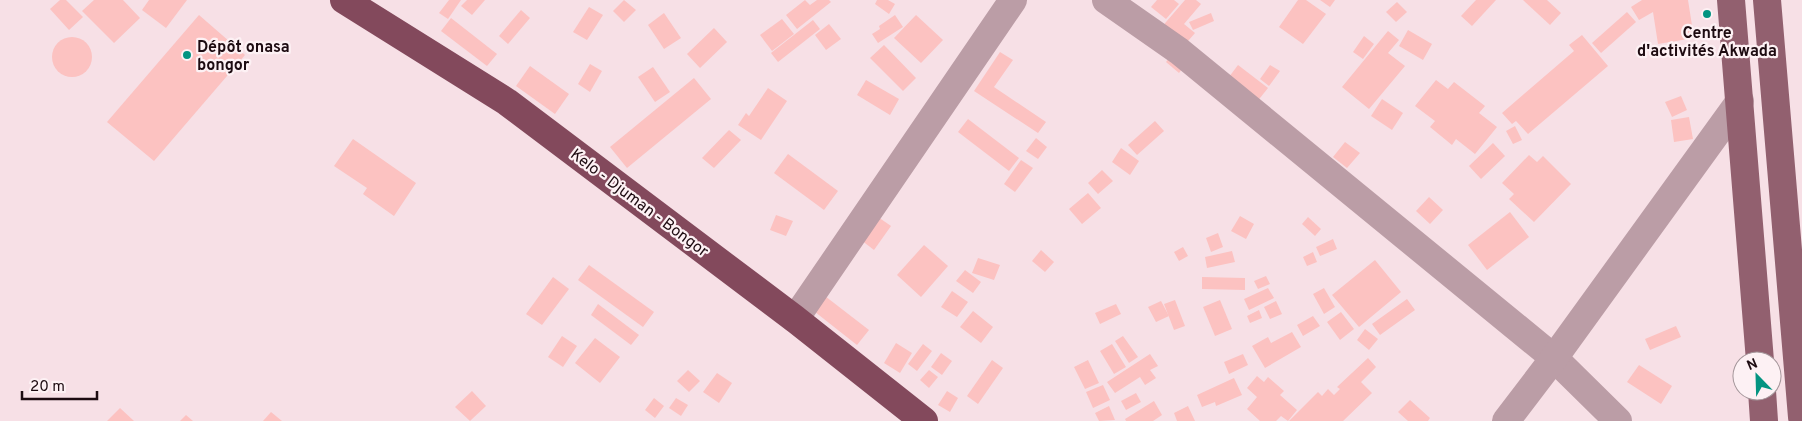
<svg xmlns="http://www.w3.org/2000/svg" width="1802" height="421" font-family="Overpass,sans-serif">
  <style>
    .building { fill: #fcc2c1 }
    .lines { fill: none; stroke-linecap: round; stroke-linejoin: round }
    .minor { stroke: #bb9da6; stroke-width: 28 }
    .major { stroke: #92606f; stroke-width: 28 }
    .highway { stroke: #83495c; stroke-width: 28 }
    .poi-dot { fill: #039481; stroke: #fdf1f4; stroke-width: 2 }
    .labels { text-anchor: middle; stroke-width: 4.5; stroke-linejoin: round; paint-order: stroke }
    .poi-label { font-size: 16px; font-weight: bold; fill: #1d0b11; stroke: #fdf1f4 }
    .street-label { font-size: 16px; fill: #1d0b11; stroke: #fdf1f4 }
  </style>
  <rect width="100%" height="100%" fill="#f7e0e6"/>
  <!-- building -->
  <g class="building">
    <path d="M60,0H66L83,17L69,30L50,9Z"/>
    <path d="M94,0H123L140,18L114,43L82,11Z"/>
    <path d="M149,0H187L166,28L142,10Z"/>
    <path d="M449,0H461L448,19L439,13Z"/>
    <path d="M467,0H485L472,15L461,6Z"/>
    <path d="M624,0L636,10L624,22L613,11Z"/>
    <path d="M805,0L810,5L817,0H829L831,2L797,29L786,15Z"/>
    <path d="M877,0H888L895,4L889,14L875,4Z"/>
    <path d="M1157,0H1174L1179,4L1166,19L1151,7Z"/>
    <path d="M1185,0H1196L1201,4L1184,24L1195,33L1182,48L1160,29Z"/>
    <path d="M1298,0H1306L1326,14L1303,44L1279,27Z"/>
    <path d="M1320,0H1335L1330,7Z"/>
    <path d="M1476,0H1496L1472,26L1461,16Z"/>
    <path d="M1523,0H1547L1561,13L1550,25Z"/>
    <path d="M1642,0H1688L1694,38L1658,44L1653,12L1639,20L1631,7Z"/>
    <path d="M1397,2L1407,12L1396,22L1386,12Z"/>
    <path d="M589,7L603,15L587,40L573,32Z"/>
    <path d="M521,10L530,18L508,44L499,36Z"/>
    <path d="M1627,12L1636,22L1601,53L1592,43Z"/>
    <path d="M664,13L681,38L664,49L648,25Z"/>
    <path d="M1211,13L1214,21L1193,30L1189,22Z"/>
    <path d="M199,15L245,55L154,161L107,122Z"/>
    <path d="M895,15L903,27L878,43L872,34L880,29L879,26Z"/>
    <path d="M916,15L943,40L921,63L894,38Z"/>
    <path d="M451,18L497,54L487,66L441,31Z"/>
    <path d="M782,19L794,34L772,51L760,35Z"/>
    <path d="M813,20L820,29L778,62L771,53Z"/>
    <path d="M829,24L841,39L826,50L815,35Z"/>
    <path d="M714,28L727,42L700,68L687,54Z"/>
    <path d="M1408,30L1432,44L1423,60L1399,46Z"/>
    <path d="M1388,31L1399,40L1388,53L1405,66L1369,109L1342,87Z"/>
    <path d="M1582,35L1608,66L1528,134L1516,121L1512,124L1502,113L1574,51L1569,45Z"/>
    <path d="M1364,36L1374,44L1363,59L1353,52Z"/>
    <circle cx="72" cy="57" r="20"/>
    <path d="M884,45L916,78L903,91L870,58Z"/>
    <path d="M1000,52L1013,60L994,87L1046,122L1038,133L974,91Z"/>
    <path d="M1172,54L1185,65L1179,73L1166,62Z"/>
    <path d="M590,64L602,71L590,92L578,84Z"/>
    <path d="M1238,65L1268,88L1256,103L1226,81Z"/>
    <path d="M1270,65L1280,71L1269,86L1260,79Z"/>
    <path d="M530,66L569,94L555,114L516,86Z"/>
    <path d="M653,67L670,92L655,102L638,77Z"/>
    <path d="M694,78L711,99L627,168L610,147Z"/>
    <path d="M866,80L899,99L890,115L857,95Z"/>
    <path d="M1436,80L1448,89L1454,82L1485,106L1479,113L1497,127L1475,154L1456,139L1452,145L1430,127L1435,121L1415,106Z"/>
    <path d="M768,88L787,101L761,140L738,125L746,113L749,116Z"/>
    <path d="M1681,96L1687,110L1672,117L1665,102Z"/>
    <path d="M1382,99L1403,113L1392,130L1371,116Z"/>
    <path d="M1689,117L1693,139L1674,142L1671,120Z"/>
    <path d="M968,119L1019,158L1009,171L958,132Z"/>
    <path d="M1155,121L1164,131L1137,155L1128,145Z"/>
    <path d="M1515,126L1522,140L1513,144L1506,131Z"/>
    <path d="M729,130L741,140L714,168L702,158Z"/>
    <path d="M1036,138L1047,147L1038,159L1026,151Z"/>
    <path d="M353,139L416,183L394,216L363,194L367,188L334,166Z"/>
    <path d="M1345,142L1360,153L1347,168L1333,157Z"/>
    <path d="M1493,143L1505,156L1481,179L1469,166Z"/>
    <path d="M1121,148L1139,161L1130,175L1112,162Z"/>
    <path d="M788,154L838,191L824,210L774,173Z"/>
    <path d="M1529,155L1537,162L1543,156L1571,184L1534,222L1509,199L1514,194L1502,183Z"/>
    <path d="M1021,160L1033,168L1015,192L1004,184Z"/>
    <path d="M1102,170L1113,181L1098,194L1088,183Z"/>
    <path d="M1088,193L1101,208L1082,224L1069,209Z"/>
    <path d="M1429,197L1443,210L1430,224L1416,211Z"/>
    <path d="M1510,212L1529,237L1487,270L1468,245Z"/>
    <path d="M776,215L793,221L786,236L770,230Z"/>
    <path d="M1240,216L1254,224L1246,239L1231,231Z"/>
    <path d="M878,217L891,226L874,250L861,240Z"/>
    <path d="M1308,217L1321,229L1315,236L1302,224Z"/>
    <path d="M1218,233L1223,247L1211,252L1206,238Z"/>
    <path d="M1333,239L1337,249L1320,256L1316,247Z"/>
    <path d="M924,245L948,266L921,297L897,275Z"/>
    <path d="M1183,247L1188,256L1179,261L1174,252Z"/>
    <path d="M1041,250L1054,262L1045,272L1032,261Z"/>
    <path d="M1232,251L1235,262L1207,268L1205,257Z"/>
    <path d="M1313,252L1317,262L1307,266L1303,257Z"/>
    <path d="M978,258L1000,265L994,280L972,273Z"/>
    <path d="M1375,260L1401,292L1359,327L1332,295Z"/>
    <path d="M589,265L654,312L643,327L578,280Z"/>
    <path d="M965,270L981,282L973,293L956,281Z"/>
    <path d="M1266,276L1270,284L1258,289L1254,281Z"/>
    <path d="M553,277L569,289L542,325L526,314Z"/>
    <path d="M1202,277L1245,278V290L1202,289Z"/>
    <path d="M1268,288L1274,298L1249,310L1244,299Z"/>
    <path d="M1324,288L1335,307L1324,314L1313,294Z"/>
    <path d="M952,291L968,302L957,317L941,307Z"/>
    <path d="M821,293L869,330L857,345L810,308Z"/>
    <path d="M1407,299L1415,310L1380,335L1372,324Z"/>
    <path d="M1175,300L1185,326L1174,330L1164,304Z"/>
    <path d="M1220,300L1232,329L1215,336L1203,307Z"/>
    <path d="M1161,301L1169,316L1156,322L1148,307Z"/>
    <path d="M1276,301L1282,314L1270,319L1264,307Z"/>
    <path d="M598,304L639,335L631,345L591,315Z"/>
    <path d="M1116,304L1121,314L1100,324L1095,313Z"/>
    <path d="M1259,310L1262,318L1250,323L1247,316Z"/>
    <path d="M973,311L993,327L981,343L960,327Z"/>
    <path d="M1341,312L1354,329L1340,340L1327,322Z"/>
    <path d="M1313,316L1320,326L1303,336L1297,325Z"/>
    <path d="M1676,326L1681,337L1650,350L1645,339Z"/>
    <path d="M1365,329L1378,339L1369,350L1357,340Z"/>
    <path d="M1292,332L1301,347L1265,368L1252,346L1268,337L1271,343Z"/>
    <path d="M562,336L577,346L563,367L548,357Z"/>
    <path d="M1123,336L1138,357L1129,363L1115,341Z"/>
    <path d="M595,338L620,357L600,383L575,363Z"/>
    <path d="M896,343L912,353L900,373L884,363Z"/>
    <path d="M923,344L932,351L917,371L908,364Z"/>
    <path d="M1112,344L1126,367L1114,374L1100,351Z"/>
    <path d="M941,353L952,361L942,375L931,367Z"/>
    <path d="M1150,354L1158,366L1150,370L1156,378L1145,385L1140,377L1115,393L1107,382Z"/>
    <path d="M1243,354L1248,365L1229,374L1224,362Z"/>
    <path d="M1368,358L1376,367L1361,382L1372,393L1343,421H1289L1318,392L1322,396L1328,389L1334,395L1340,389L1337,387Z"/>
    <path d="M992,360L1003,368L978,404L967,396Z"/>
    <path d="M1088,360L1099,383L1085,389L1074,367Z"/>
    <path d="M1639,365L1672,386L1661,404L1627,382Z"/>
    <path d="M688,370L700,381L689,392L677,381Z"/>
    <path d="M929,370L938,377L929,388L920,380Z"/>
    <path d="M717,373L732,383L719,403L703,392Z"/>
    <path d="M1257,376L1264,382L1268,377L1284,391L1280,395L1297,410L1288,421L1281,416L1276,421H1260L1247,409L1257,397L1247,388Z"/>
    <path d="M1234,378L1242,395L1216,406L1215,402L1202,407L1197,395Z"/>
    <path d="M1103,385L1110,400L1093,408L1086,392Z"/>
    <path d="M472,391L486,406L470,421L455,407Z"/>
    <path d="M947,391L958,398L950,412L938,405Z"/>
    <path d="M1136,393L1141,402L1126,410L1121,401Z"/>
    <path d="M654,398L664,406L655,418L645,410Z"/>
    <path d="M676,398L688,405L681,416L669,408Z"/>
    <path d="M1410,400L1430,418L1428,421H1408L1398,412Z"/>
    <path d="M1154,401L1162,415L1153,421H1126L1125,419Z"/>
    <path d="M1109,406L1115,420L1099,421L1095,413Z"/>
    <path d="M1188,406L1195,421H1177L1174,413Z"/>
    <path d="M120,408L134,421H107Z"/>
    <path d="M271,412L282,421H263Z"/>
    <path d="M186,415L193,421H180Z"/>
  </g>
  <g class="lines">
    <!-- minor -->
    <g class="minor">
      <path d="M1106,0L1179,51L1554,358L1618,421"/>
      <path d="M795,319L1013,0"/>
      <path d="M1506,421L1554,358L1740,101"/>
    </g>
    <!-- major -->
    <g class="major">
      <path d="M1731,0L1760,361"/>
      <path d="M1767,0L1802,417"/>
      <path d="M1762,391L1764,421"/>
    </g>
    <!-- highway -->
    <path class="highway" d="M344,0L507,102L795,319L924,421"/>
  </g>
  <!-- markers -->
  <g class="poi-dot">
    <circle cx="1707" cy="14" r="5"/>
    <circle cx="187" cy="55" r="5"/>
  </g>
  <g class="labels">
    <!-- poi labels -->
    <g class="poi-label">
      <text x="1707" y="38">Centre<tspan x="1707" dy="18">d'activités Akwada</tspan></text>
      <text x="197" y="52" text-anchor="start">Dépôt onasa<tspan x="197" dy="18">bongor</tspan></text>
    </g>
    <!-- street labels -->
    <g class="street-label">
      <text transform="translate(640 202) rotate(37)" y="6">Kelo - Djuman - Bongor</text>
    </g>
  </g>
  <!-- north arrow -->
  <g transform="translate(1757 376) rotate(337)"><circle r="24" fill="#fdf1f4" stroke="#a39599"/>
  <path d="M0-4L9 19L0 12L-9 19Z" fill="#039481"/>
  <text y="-8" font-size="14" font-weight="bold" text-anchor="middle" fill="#1d0b11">N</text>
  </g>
  <!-- scale -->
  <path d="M22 391v8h75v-8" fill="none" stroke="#1d0b11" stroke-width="2.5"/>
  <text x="30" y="391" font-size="15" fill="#1d0b11" stroke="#fdf1f4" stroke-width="4" paint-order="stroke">20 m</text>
</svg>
